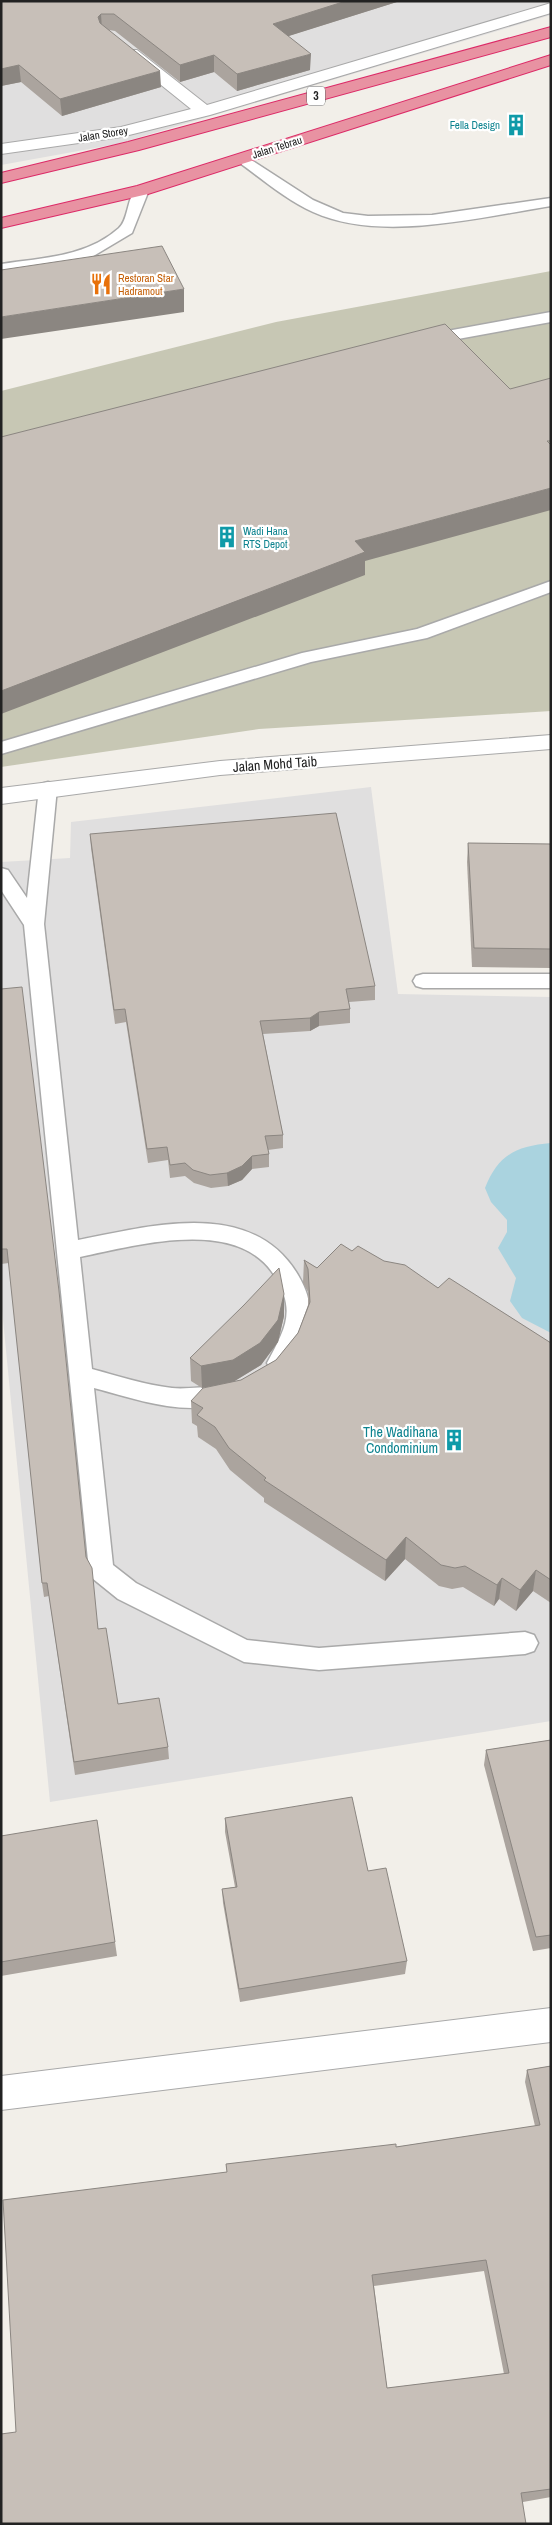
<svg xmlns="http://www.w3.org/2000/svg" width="552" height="2525" font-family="'Archivo Narrow',sans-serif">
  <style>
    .residential { fill: #e0dfdf }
    .construction { fill: #c7c7b4 }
    .water { fill: #aad3df }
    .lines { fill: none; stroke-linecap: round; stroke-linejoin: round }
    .lane-casing { stroke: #a9a9a9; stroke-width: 3 }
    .street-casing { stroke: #a9a9a9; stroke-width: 2 }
    .highway-casing { stroke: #dc2a67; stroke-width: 2 }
    .lane { fill: #fff; fill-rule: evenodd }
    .street { fill: #fff; fill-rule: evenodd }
    .highway { fill: #e892a2; fill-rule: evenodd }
    .wall { fill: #aba49e; fill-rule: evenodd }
    .shaded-wall { fill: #8b8681 }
    .building { fill: #c7bfb8; stroke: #8b8681; fill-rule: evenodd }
    .labels { text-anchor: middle; stroke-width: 4.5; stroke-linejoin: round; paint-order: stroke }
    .far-culture-label { font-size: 11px; fill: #0d838f; stroke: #fff; text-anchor: end }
    .far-street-label { font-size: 11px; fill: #222; stroke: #fff }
    .far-food-label { font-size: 11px; fill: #c56008; stroke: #fff; text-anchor: start }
    .shield { fill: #fff; stroke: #646464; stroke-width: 1 }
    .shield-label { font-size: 12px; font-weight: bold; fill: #222 }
    .street-label { font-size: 14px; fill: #222; stroke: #fff }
    .culture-label { font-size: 14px; fill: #0d838f; stroke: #fff; text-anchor: end }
  </style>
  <rect width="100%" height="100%" fill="#f2efe9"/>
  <!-- residential -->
  <g class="residential">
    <path d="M1,1H551V15L117,144L1,165Z"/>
    <path d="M371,787L398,994L551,997V1721L50,1802L1,1299V862L70,858L71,822Z"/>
  </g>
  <!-- construction -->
  <path class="construction" d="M551,271V711L259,729L1,767V391L276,322Z"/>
  <!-- water -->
  <path class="water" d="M551,1143V1333L522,1318L510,1301L516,1278L498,1248L507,1232V1220L491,1202L485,1188C498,1155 516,1146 551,1143Z"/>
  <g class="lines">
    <!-- lane casing -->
    <g class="lane-casing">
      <g id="lane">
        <path d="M242,154L313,200L343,213L368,216L432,215L551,198V206C480,217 381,243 313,212C286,200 261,178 237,161L235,158Z"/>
        <path d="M142,186L149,190L132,233L90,258L1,273V264C41,258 87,257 119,228C130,219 126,190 142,186Z"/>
        <path d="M551,312V322L425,345L417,340L425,335Z"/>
        <path d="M551,581V592L427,638L311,662L1,754V742L302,653L417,629Z"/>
        <path d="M48,782L55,784L57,788L44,924L78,1240C150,1226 252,1197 298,1275C320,1311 308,1337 287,1370L279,1372L271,1370L267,1363C285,1329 297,1311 274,1275C237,1216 134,1246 80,1257L92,1369C118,1376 145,1385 172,1388C189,1390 218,1384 230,1388L234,1395L230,1402C184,1417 139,1400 94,1388L113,1565L136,1583L247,1640L319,1648L525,1632L534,1635L538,1643L534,1651L525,1654L319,1670L244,1662L118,1599L92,1578L89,1570L24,925L1,890V868L8,870L27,898L39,788L41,784Z"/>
        <path d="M423,974H551V988H423L416,986L413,981L416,976Z"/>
      </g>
    </g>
    <!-- street casing -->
    <g class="street-casing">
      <g id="street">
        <path d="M551,3V13L210,115L121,137L1,154V144L121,127L191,109L125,56L123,53L125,50H137L207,105Z"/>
        <path d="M551,735V749L220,775L1,804V788L220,761Z"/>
        <path d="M551,2008V2042L1,2110V2076Z"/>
      </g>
    </g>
    <!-- highway casing -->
    <g class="highway-casing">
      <g id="highway">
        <path d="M551,27V37L139,150L1,183V173L128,142Z"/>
        <path d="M551,55V65L148,194L1,228V218L137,186Z"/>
      </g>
    </g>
    <!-- lane -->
    <use href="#lane" class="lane"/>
    <!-- street -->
    <use href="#street" class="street"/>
    <!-- highway -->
    <use href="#highway" class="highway"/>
  </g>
  <!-- wall -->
  <g class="wall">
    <path d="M1,1H400L288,36L310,70L237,91L214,72L180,82L115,31L109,30L161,87L62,116L21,82L1,86Z"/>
    <path d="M90,834L375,986V1000L349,1002L350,1009V1023L319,1026L310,1031L263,1034L283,1135V1148L268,1150L269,1154V1167L252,1169L242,1180L228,1186L211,1188L194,1183L185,1176L170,1178L168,1160L148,1163L126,1022L115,1024L91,848Z"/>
    <path d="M468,843L551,844V968L472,967L467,862Z"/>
    <path d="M1,989L86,1557L98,1629L118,1704L168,1747L169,1759L75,1775L49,1596L44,1597L42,1583L9,1263L1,1264Z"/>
    <path d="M352,1251L384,1261L551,1343V1603L533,1591L516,1611L499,1599L494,1606L463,1587L452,1589L439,1586L405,1559L385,1581L264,1502V1498L230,1470L216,1449L198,1437L197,1426L192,1423L191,1401L228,1383L202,1388L191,1381L190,1358L284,1316L278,1342L261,1365L233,1382L241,1380L276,1360L298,1333L308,1305V1292L303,1283L304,1260L317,1268Z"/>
    <path d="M551,1740V1948L533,1951L484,1765L486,1750Z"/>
    <path d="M225,1818L368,1871L407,1961L405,1974L240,2002L223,1903L222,1889L235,1887L225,1832Z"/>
    <path d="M1,1836L115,1942L117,1956L1,1976Z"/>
    <path d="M551,2066V2497L523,2502L16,2432L227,2172L226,2164L396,2147L535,2126L525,2082L527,2070ZM484,2271L504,2374L387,2388L374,2286Z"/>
  </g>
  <!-- shaded-wall -->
  <g class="shaded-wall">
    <path d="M346,1H400L273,41V24Z"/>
    <path d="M101,14L102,30L98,17Z"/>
    <path d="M311,54L310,70L237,91V74Z"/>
    <path d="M214,55V72L180,82V65Z"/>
    <path d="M19,65L21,82L1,86V69Z"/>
    <path d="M160,71L161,87L62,116L60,99Z"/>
    <path d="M184,289V312L1,339V317Z"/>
    <path d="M551,488V510L365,561V575L1,714V691L355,541Z"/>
    <path d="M319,1012V1026L310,1031V1018Z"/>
    <path d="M252,1156V1169L242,1180L228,1186L227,1173Z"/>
    <path d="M284,1294V1316L278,1342L261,1365L233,1382L202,1388L201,1366Z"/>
    <path d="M406,1537L405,1559L385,1581L386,1560Z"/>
    <path d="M536,1570L533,1591L516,1611L520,1590Z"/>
    <path d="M502,1578L499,1599L494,1606L497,1585Z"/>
  </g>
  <!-- building -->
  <g class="building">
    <path d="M1,1H346L273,24L311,54L237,74L214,55L180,65L114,14H101L98,17L100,23L160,71L60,99L19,65L1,69Z"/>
    <path d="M162,246L184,289L1,317V270Z"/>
    <path d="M445,324L510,389L551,378V441H547L551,445V488L355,541L365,552L1,691V437Z"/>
    <path d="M336,813L375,986L346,989L350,1009L319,1012L310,1018L260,1021L283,1135L265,1136L269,1154L252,1156L242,1166L227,1173L210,1175L193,1170L185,1163L170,1165L167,1147L147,1149L125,1009L114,1010L90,834Z"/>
    <path d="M468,843L551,844V949L474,948Z"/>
    <path d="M22,987L59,1291L86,1557L92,1568L98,1629L106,1628L118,1704L159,1698L168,1747L74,1762L47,1583H42L7,1249H1V989Z"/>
    <path d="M341,1244L352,1251L358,1246L384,1261L405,1265L438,1288L449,1278L551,1343V1580L536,1570L520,1590L502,1578L497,1585L465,1566L455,1568L441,1565L406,1537L386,1560L264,1480L266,1478L229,1448L215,1427L197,1415L203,1408L191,1401L203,1388L241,1380L276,1360L298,1333L310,1302L308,1269L304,1260L317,1268Z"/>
    <path d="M279,1268L284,1294L278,1320L260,1343L233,1360L201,1366L190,1358L244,1305Z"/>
    <path d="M551,1740V1935L536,1937L486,1750Z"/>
    <path d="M352,1797L368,1871L386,1868L407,1961L239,1989L222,1889L237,1887L225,1818Z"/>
    <path d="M97,1820L115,1942L1,1962V1836Z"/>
    <path d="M551,2066V2489L521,2493L526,2524H1V2434L16,2432L3,2200L227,2172L226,2164L396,2144V2147L540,2125L527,2070ZM486,2260L509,2373L387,2388L372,2275Z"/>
  </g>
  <!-- icons -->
  <defs>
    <g id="building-bare" transform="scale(1.725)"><path d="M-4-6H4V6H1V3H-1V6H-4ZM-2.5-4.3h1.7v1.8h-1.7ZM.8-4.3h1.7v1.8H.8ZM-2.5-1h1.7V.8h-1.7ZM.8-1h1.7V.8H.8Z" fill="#0f9aa8" stroke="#fff" stroke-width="2.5" paint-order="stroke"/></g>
    <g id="restaurant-bare" transform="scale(1.725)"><path d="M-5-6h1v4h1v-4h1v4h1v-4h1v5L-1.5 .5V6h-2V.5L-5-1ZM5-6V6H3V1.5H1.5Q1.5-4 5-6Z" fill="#e8710a" stroke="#fff" stroke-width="2.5" paint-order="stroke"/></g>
  </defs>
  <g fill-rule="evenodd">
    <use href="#building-bare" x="516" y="125"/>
    <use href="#restaurant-bare" x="101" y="284"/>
    <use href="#building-bare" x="227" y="537"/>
    <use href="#building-bare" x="454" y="1440"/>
  </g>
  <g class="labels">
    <!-- far-culture labels -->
    <g class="far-culture-label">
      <text x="500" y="129">Fella Design</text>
      <text x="243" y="535" text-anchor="start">Wadi Hana<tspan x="243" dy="13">RTS Depot</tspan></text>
    </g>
    <!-- far-street labels -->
    <g class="far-street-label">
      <text transform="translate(103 134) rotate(-9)" y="4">Jalan Storey</text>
      <text transform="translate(277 147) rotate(-18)" y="4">Jalan Tebrau</text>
    </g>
    <!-- far-food labels -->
    <g class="far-food-label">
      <text x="118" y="282">Restoran Star<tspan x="118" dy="13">Hadramout</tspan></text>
    </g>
    <!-- shield labels -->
    <rect class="shield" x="307" y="86.5" width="18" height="19" rx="4"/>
    <g class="shield-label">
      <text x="316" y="100">3</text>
    </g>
    <!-- street labels -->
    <g class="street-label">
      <text transform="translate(275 764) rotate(-4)" y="5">Jalan Mohd Taib</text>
    </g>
    <!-- culture labels -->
    <g class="culture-label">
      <text x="438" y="1437">The Wadihana<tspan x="438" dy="16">Condominium</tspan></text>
    </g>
  </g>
  <!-- border -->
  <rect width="552" height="2525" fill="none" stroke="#222222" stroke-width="5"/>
</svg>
